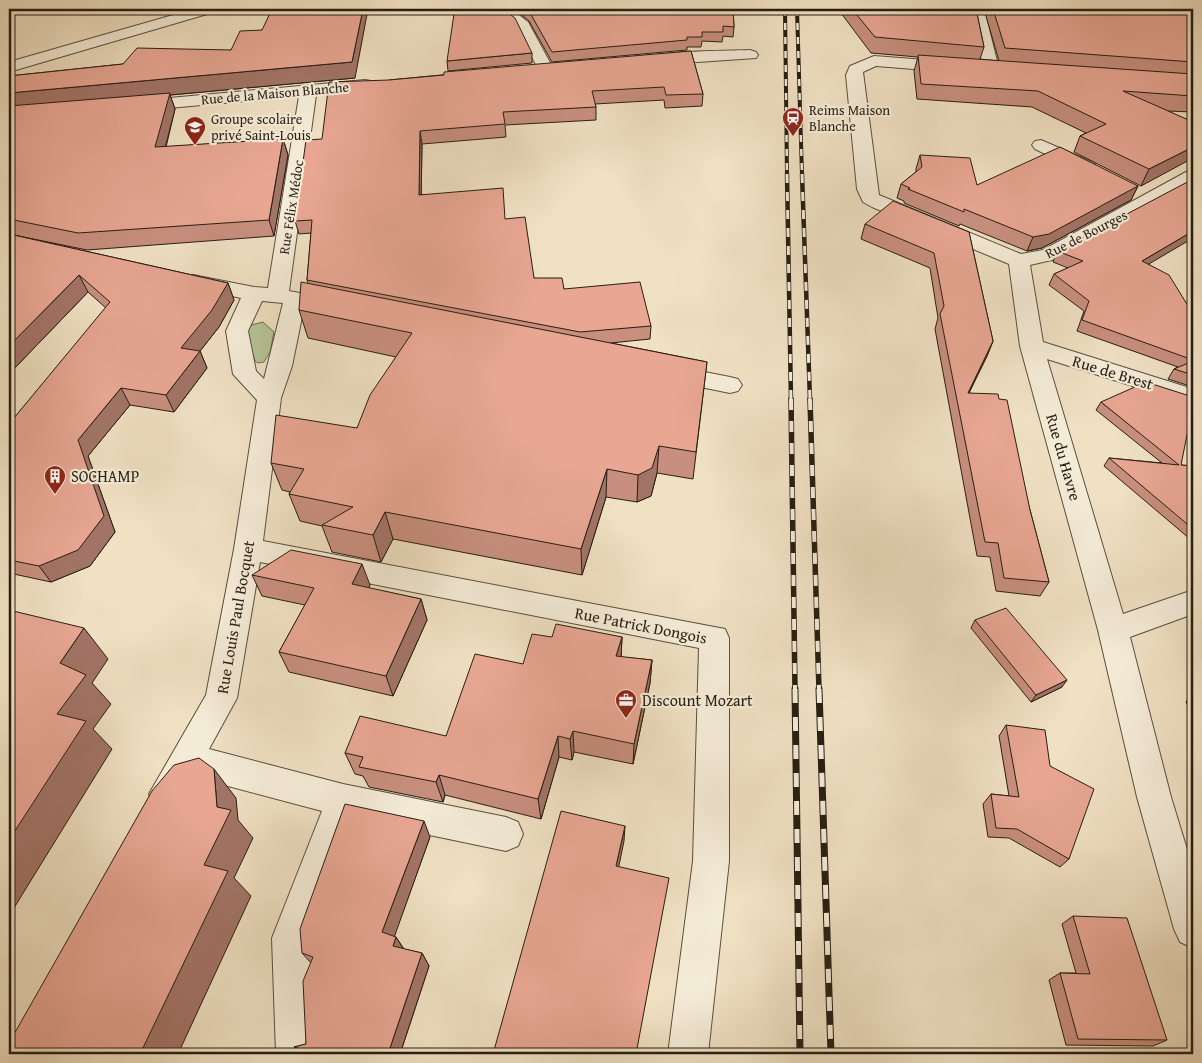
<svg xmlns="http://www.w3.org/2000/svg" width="1202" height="1063" font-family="'Gentium Book Plus',serif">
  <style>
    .green { fill: #b6c396; stroke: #6e7054 }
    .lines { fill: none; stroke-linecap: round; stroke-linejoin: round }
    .minor-casing { stroke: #594f3f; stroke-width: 2 }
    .minor { fill: #f5ecd8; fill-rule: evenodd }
    .rail-far3-casing { stroke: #271e13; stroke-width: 4 }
    .rail-far2-casing { stroke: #271e13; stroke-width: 4.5 }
    .rail-far1-casing { stroke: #271e13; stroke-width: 5.5 }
    .rail-casing { stroke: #271e13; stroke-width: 7 }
    .rail-far3 { stroke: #f5ecd8; stroke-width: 2.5; stroke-dasharray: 7; stroke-linecap: butt }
    .rail-far2 { stroke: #f5ecd8; stroke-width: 3; stroke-dasharray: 9; stroke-linecap: butt }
    .rail-far1 { stroke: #f5ecd8; stroke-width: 4; stroke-dasharray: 11; stroke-linecap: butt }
    .rail { stroke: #f5ecd8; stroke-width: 5; stroke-dasharray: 14; stroke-linecap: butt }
    .wall { fill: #c88f7e; stroke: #271e13 }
    .shaded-wall { fill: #a27467; stroke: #271e13 }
    .building { fill: #e8a693; stroke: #271e13 }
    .labels { text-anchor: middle; stroke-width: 4.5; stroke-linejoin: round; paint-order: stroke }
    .far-street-label { font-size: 14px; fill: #271e13; stroke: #f5ecd8 }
    .far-poi-label { font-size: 14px; fill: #271e13; stroke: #f5ecd8; text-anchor: start }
    .street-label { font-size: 16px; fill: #271e13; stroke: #f5ecd8 }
    .poi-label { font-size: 16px; fill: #271e13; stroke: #f5ecd8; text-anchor: start }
  </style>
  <rect width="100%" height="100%" fill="#f0e1c3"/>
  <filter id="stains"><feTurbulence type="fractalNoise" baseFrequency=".004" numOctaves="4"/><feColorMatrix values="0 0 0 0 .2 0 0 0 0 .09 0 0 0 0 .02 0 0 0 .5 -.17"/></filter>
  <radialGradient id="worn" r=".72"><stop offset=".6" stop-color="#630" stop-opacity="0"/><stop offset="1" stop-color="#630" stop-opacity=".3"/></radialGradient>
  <!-- green -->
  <path class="green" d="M263,322L274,332L270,352L264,362L258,363L255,361L246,331L251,325Z"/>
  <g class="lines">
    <!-- minor casing -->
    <g class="minor-casing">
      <g id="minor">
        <path d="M194,9H216L214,12L9,72V62Z"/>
        <path d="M495,9H511L528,22L554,70L552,73H540L517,27Z"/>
        <path d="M970,9H984L999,69L997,72H985L983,69Z"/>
        <path d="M750,50L756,52L758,55L756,58L654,65L646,60C653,50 734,51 750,50Z"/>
        <path d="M874,56L952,62L960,67L952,72L876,66L863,72L879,195L1021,254L1043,250L1186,172L1193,170V184L1056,259L1030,265L1043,342L1193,389V405L1047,359L1123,614L1193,590V614L1130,637L1171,797L1193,869V948L1180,942L1174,929L1137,797L1098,630L1020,346L1009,264L872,207L863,202L857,189L846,75L850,66Z"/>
        <path d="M365,80L371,81L373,85L371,89L316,95L289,291L321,297L324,302L321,307L313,309L304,307L292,366L281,398L263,541L725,629L729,638V861L708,1054H668L693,861L699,648L260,562L237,698L209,749L343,784L506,817L518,822L523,834L518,846L506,851L353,819L310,938L316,1054H276L272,938L322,811L194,777L178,805L166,810L154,805L149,794L206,695L234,549L257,400L233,374L226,331L241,298L185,286L182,281L185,276L193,275L254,287L268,288L299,96L137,111L131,110L128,106L131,102L137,101ZM262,301L283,303L264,379L256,371L248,331Z"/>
        <path d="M1041,140L1094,163L1096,167L1094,171H1080L1035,149L1032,145L1035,141Z"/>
        <path d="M669,365L730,377L738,379L742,385L738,391L730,393L661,379L657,373L661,367Z"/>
      </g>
    </g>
    <!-- minor -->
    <use href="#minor" class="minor"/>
    <!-- rail-far3 casing -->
    <g class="rail-far3-casing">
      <g id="rail-far3">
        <path d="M785,9L787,175"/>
        <path d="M797,9L802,175"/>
      </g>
    </g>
    <!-- rail-far2 casing -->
    <g class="rail-far2-casing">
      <g id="rail-far2">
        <path d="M787,174L791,400"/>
        <path d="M802,174L810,400"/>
      </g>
    </g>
    <!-- rail-far1 casing -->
    <g class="rail-far1-casing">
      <g id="rail-far1">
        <path d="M791,399L795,690"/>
        <path d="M810,399L819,690"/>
      </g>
    </g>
    <!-- rail casing -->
    <g class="rail-casing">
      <g id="rail">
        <path d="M795,689L800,1054"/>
        <path d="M819,689L831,1054"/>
      </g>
    </g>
    <!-- rail-far3 -->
    <use href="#rail-far3" class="rail-far3"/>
    <!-- rail-far2 -->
    <use href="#rail-far2" class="rail-far2"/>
    <!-- rail-far1 -->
    <use href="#rail-far1" class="rail-far1"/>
    <!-- rail -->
    <use href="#rail" class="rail"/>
  </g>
  <!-- wall -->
  <g class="wall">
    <path d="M514,9H733L734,27L733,37L723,36L722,42L702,41L701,47H687V50L552,62L529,21Z"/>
    <path d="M838,9H976L984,47L980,59L999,61L984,9H1193V112L1167,111L1193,122L1141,186L1074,152L1080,136L1086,133L1032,107L917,99L914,71L918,57L871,53Z"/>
    <path d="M262,30L355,78L170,95L175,109L166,147L283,139L288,155L274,236L87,250L9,234V76L123,64L231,50Z"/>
    <path d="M691,51L703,94L702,106L665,108L664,100L595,104L596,107V120L505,125L506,137L422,144L421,194L505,219L534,278L564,289L651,326L650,339L611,343L707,362L693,479L657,473L651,496L637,502L606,497L582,575L393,539L381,562L332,552L322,526L300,521L289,494L290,492L282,490L271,463L357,428L396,357L308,338L299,310L308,283L307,280L311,233L299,234L295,221L322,139L389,80Z"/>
    <path d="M532,53V63L448,71L447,61Z"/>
    <path d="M920,155L977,185L1138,186L1131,200L1042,248L1027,251L960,224L959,226L904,203V201L897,198L901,184L916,172V169Z"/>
    <path d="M865,224L969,232L993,341L987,356L969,393L999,399L1030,510L1049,582L1040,596L996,591L990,557L977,556L935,329L938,318L930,268L861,239Z"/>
    <path d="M9,234L228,283L234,300L219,327L200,351L207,368L174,412L130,405L88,456L115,532L90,566L51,582L9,573V424L106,308L88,292L9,374Z"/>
    <path d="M1057,251L1149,264L1193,314V387L1168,379L1174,369L1178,367L1077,331L1084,311L1049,285L1054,274L1068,268L1053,262Z"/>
    <path d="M1101,402L1181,465L1193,466V537L1190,539L1104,466L1109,458L1162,463L1096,410Z"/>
    <path d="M252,575L370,585L368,588L421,599L427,620L393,696L289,672L279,652L305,605L262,596Z"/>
    <path d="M975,620L1062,687L1031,702L971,628Z"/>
    <path d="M552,637H622L621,657L652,660L650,683L633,764L574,752L572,760L559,757L541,819L445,795L443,802L369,787L363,776L355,774L345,753L446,736Z"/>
    <path d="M1193,684V706L1186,703Z"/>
    <path d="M1006,725L1050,766L1069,859L1060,867L1009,838L988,837L983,804L991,794L1009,796L999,736Z"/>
    <path d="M430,837L394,936L396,937L404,949L422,953L429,966L400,1054H304L294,1047L306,1044L311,963L302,953Z"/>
    <path d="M1073,916L1167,1040L1153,1046L1066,1045L1049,980L1060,973H1076L1062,924Z"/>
  </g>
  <!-- shaded-wall -->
  <g class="shaded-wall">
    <path d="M363,9H368L355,78L170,95L175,109L161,164L9,110V93L352,62Z"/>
    <path d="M420,131L422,144L421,208L419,195Z"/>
    <path d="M283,139L288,155L274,236L269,220Z"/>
    <path d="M1193,147V158L1141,186L1149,169Z"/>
    <path d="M1138,186L1131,200L1042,248L1027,251L1033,237Z"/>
    <path d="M1193,231V238L1137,271L1142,261Z"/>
    <path d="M79,275L88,292L9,374V346Z"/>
    <path d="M228,283L234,300L219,327L189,365L181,348Z"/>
    <path d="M993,341L987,356L962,407L968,393Z"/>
    <path d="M200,351L207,368L174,412L166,395Z"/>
    <path d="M121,388L130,405L88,456L115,532L90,566L51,582L39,566L78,440Z"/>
    <path d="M659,446L657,473L651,496L637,502L638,475Z"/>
    <path d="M607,469L606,497L582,575L581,549Z"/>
    <path d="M385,512L393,539L381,562L373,535Z"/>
    <path d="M362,564L370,585L360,605L352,584Z"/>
    <path d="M421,599L427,620L393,696L386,676Z"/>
    <path d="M84,628L108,659L92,683L111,704L93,729L112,749L9,916V840L57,714L60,663Z"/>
    <path d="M622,637L621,660L616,656Z"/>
    <path d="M652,660L650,683L633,764L634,744Z"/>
    <path d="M1067,680L1062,687L1031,702L1036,695Z"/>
    <path d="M573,731L574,752L572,760L570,739Z"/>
    <path d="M558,736L559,757L541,819L538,799Z"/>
    <path d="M214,769L236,798L238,820L253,838L234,878L251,896L178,1054H140L204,865L217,807Z"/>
    <path d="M439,775L445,795L443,802L436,782Z"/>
    <path d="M424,821L430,837L391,946L382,932Z"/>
    <path d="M625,826L624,841L616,880V866Z"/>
    <path d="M396,937L404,950L393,946Z"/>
    <path d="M422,953L429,966L400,1054H388Z"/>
  </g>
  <!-- building -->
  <g class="building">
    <path d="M272,9H363L352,62L9,93V76L123,64L137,48L231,50L240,31L262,30Z"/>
    <path d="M453,9H503L515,18L532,53L447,61L454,14Z"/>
    <path d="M526,9H733L734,27L723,26V32H702V37H687V40L552,52L529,11Z"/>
    <path d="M852,9H976L984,47L875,37Z"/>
    <path d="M993,9H1193V62L1005,48Z"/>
    <path d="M691,51L703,94L666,95L664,87L592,91L596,107L503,112L505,124L420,131L419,195L503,188L505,219L525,217L534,278H562L564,289L640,282L651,326L580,332L307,280L312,220L295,221L306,140L322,139L329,82L389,80L444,75V72Z"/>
    <path d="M918,55L1193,74V96L1123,91L1193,122V147L1149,169L1080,136L1106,124L1038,91L921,84Z"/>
    <path d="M170,93L155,147L283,139L269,220L78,233L9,219V106Z"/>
    <path d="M1060,147L1138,186L1049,234L1033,237L964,209V212L908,189L910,188L901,184L922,167L920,155L970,158L977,185Z"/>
    <path d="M1193,179V231L1142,261L1169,275L1193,314V360L1082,320L1089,301L1054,274L1083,261L1057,251Z"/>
    <path d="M893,201L969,232L993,341L968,393L998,394L999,399L1007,400L1030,510L1049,582L1004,578L998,543L985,542L940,314L944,306L934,253L865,224Z"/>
    <path d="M9,234L228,283L212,310L181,348L200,351L166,395L121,388L78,440L104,516L78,550L39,566L9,560V424L110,302L79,275L9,346Z"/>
    <path d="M301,282L707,362L696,452L659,446L652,468L638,475L607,469L581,549L385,512L373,535L322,525L353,507L289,494L304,469L271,463L276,415L357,428L370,395L412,333L299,310Z"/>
    <path d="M1193,361V375L1174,369Z"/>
    <path d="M1146,382L1193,397V405L1181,465L1193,466V529L1109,458L1179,465L1101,402Z"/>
    <path d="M291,550L362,564L352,584L421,599L386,676L279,652L314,588L252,575Z"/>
    <path d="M1006,608L1067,680L1036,695L975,620Z"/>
    <path d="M9,610L84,628L60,663L86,675L57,714L86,721L9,840Z"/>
    <path d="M556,624L622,637L616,656L652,660L634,744L573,731L570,739L558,736L538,799L439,775L436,782L359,767L363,757L345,753L360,716L446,736L475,654L523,664L532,634L552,637Z"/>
    <path d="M1006,725L1045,730L1050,766L1094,789L1069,859L1017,829L996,828L991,794L1019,797Z"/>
    <path d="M199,758L214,769L217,807L231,810L204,865L228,871L140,1054H9V1043L152,791L174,765Z"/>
    <path d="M345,804L424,821L382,932L396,937L393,946L422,953L388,1054H307L308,1051L294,1047L306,1044L303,981L313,957L302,953L300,929Z"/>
    <path d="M561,811L625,826L616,866L669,878L636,1054H493Z"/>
    <path d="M1073,916L1127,918L1167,1040L1078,1039L1060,973L1090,974Z"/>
  </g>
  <!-- icons -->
  <defs>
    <g id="station-pin" transform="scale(1.125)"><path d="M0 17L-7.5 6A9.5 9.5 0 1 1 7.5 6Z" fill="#8f2418" stroke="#f5ecd8"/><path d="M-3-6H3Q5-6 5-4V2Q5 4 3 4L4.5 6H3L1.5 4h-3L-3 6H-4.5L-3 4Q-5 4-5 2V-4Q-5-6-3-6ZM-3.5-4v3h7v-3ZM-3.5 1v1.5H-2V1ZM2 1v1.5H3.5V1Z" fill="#fff"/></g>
    <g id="school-pin" transform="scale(1.125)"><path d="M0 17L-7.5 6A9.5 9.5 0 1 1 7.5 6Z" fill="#8f2418" stroke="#f5ecd8"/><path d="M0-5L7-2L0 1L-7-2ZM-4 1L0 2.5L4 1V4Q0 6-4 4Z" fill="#fff"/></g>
    <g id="building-pin" transform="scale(1.125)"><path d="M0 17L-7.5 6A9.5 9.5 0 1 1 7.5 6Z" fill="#8f2418" stroke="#f5ecd8"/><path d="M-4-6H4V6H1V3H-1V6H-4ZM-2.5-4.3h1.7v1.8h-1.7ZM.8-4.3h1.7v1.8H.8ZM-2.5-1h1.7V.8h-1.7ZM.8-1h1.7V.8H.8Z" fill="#fff"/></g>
    <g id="office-pin" transform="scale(1.125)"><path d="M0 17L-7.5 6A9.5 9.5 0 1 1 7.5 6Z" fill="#8f2418" stroke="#f5ecd8"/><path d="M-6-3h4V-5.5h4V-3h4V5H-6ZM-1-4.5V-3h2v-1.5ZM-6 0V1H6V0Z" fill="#fff"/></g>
  </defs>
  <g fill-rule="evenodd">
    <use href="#station-pin" x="793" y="118"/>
    <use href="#school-pin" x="195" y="127"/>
    <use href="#building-pin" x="55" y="476"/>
    <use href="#office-pin" x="626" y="700"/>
  </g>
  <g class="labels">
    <!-- far-street labels -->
    <g class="far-street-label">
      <text transform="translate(275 93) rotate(-5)" y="5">Rue de la Maison Blanche</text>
      <text transform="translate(291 207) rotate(-81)" y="5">Rue Félix Médoc</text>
      <text transform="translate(1086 234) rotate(-27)" y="5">Rue de Bourges</text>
    </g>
    <!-- far-poi labels -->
    <g class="far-poi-label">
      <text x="809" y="115">Reims Maison<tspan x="809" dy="16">Blanche</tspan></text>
      <text x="211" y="124">Groupe scolaire<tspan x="211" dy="16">privé Saint-Louis</tspan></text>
    </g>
    <!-- street labels -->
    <g class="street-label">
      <text transform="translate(1113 372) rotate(17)" y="6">Rue de Brest</text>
      <text transform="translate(1064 457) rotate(74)" y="6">Rue du Havre</text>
      <text transform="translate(235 617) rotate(-80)" y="6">Rue Louis Paul Bocquet</text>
      <text transform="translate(641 625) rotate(11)" y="6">Rue Patrick Dongois</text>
    </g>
    <!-- poi labels -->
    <g class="poi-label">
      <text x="71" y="482">SOCHAMP</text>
      <text x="642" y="706">Discount Mozart</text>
    </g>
  </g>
  <!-- margin -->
  <rect width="1202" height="1063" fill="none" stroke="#f0e1c3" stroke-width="30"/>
  <rect x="10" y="10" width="1182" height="1043" fill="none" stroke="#271e13" stroke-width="2.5"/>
  <rect x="15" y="15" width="1172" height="1033" fill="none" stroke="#271e13"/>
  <rect width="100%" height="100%" filter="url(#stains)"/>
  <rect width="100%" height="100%" fill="url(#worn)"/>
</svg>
